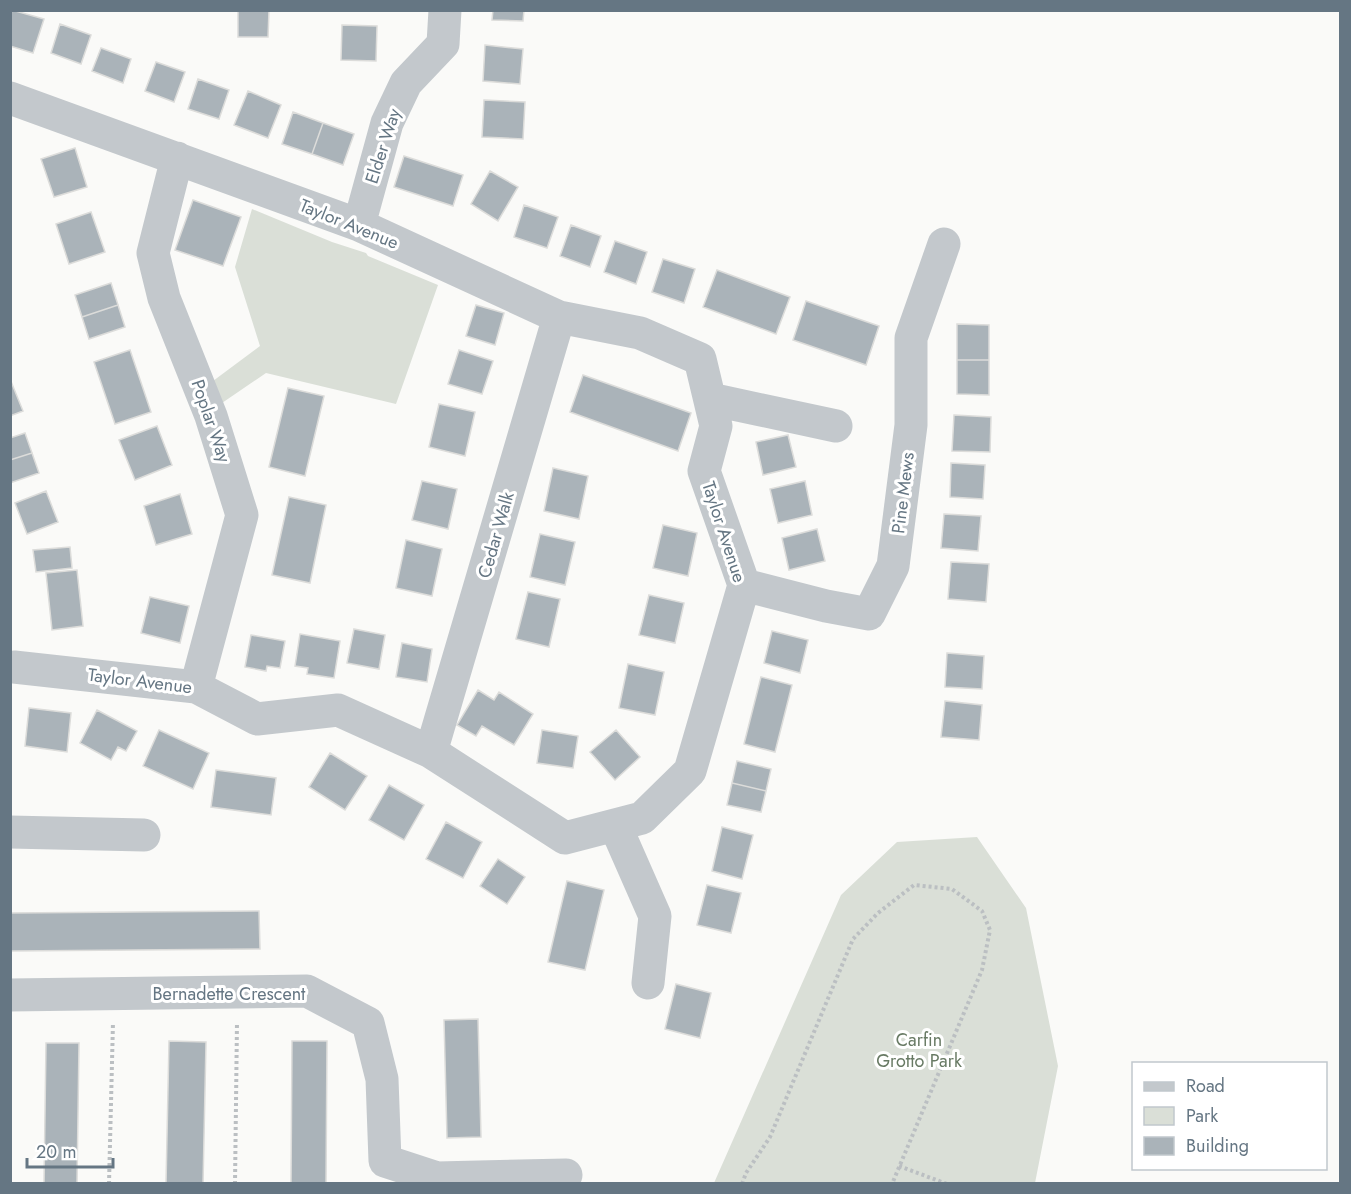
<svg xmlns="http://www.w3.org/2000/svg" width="1351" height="1194" font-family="Jost,sans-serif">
<rect width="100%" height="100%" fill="#fafaf8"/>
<path fill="#dadfd7" d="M252,209L332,242L366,253L368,256L438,285L396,404L266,373L222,403L213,381L260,346L235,267Z
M977,837L1026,908L1058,1066L1035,1183H714L841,895L897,842Z"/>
<path fill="#aab3b9" stroke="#dcdcda" stroke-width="1.5" d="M12,10L44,19L33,53L10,46V17Z
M238,10H269L268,37H238Z
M493,10H524L523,21L492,20Z
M60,24L91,35L81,64L51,53Z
M342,25L377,26L376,61L341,60Z
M485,45L523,49L520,84L483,81Z
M101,48L131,59L123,83L92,71Z
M156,62L185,72L174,102L145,91Z
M198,79L229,90L219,119L188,109Z
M248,91L281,105L268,138L234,125Z
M484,100L525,102L523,139L482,137Z
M293,112L323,123L312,154L282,144Z
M323,123L354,134L343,165L312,154Z
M75,148L87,187L54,197L41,159Z
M404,156L463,175L453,206L394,187Z
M490,171L518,187L498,221L471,204Z
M193,200L241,217L223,266L175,250Z
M524,205L558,217L547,248L514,237Z
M91,212L105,252L69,264L56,224Z
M571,225L601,236L590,267L560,256Z
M615,241L647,252L636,284L604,272Z
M663,259L695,269L684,303L652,292Z
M717,270L790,297L776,334L703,307Z
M111,283L118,305L82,317L75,295Z
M806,301L879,326L866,365L793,340Z
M118,305L125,327L89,339L82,317Z
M476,305L504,313L495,345L466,336Z
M957,324L989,325V360H957Z
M130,350L151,412L115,424L94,362Z
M459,350L493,361L482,394L448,384Z
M957,360H989V395L957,394Z
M583,375L691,413L678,451L570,412Z
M10,379L23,411L10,416Z
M288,388L324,396L305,476L269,467Z
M439,404L475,412L465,456L429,447Z
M954,415L991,417L990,452L952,451Z
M157,426L172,465L135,480L119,440Z
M25,433L32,453L10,460V438Z
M788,435L796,467L763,475L756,442Z
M32,453L39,473L10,483V460Z
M951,463L985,465L983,499L950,497Z
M553,468L588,476L579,519L544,511Z
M422,481L457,489L448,529L412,520Z
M805,481L812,515L778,523L770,489Z
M46,491L58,522L27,534L15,503Z
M180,494L192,534L156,545L144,506Z
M289,497L326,505L310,583L272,575Z
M944,514L981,516L978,551L941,548Z
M663,525L697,533L688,576L653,568Z
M817,529L825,561L789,570L782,538Z
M540,534L575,542L565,585L530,577Z
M406,540L442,549L432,596L396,588Z
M70,547L72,568L36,572L33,550Z
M951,562L989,564L986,602L948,599Z
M77,570L83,626L52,630L46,573Z
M528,592L560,599L549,647L516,639Z
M649,595L684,603L675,643L639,635Z
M150,597L189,606L180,643L141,633Z
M354,629L385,635L379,669L347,663Z
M772,631L808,640L800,673L764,663Z
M300,634L340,641L334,678L307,674L308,668L295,666Z
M251,635L285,641L280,668L267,666L266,671L245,667Z
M402,643L432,649L427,682L396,677Z
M947,653L984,656L982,689L945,687Z
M628,664L664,672L655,715L619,708Z
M761,677L792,685L775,752L744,744Z
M478,690L494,700L499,692L533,714L514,745L482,726L476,736L457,725Z
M945,701L982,705L979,740L941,737Z
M29,708L71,713L67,752L25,746Z
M97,710L137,731L126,751L118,747L111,760L80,743Z
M159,730L209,753L193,789L143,766Z
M542,730L578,736L573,768L537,763Z
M616,730L640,757L615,780L590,752Z
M330,753L367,776L345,810L309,787Z
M737,761L771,769L766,791L732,783Z
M216,770L276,778L271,815L211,807Z
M732,783L766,791L761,812L727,805Z
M389,785L424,805L404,840L369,820Z
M446,822L482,842L463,878L426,859Z
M722,827L753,835L742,879L712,871Z
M498,859L525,877L507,904L480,886Z
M567,881L604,890L585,970L548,962Z
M707,885L741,893L731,933L697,925Z
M259,911L260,949L10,951V913Z
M676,984L711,993L700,1038L665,1029Z
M478,1019L481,1137L447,1138L444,1020Z
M169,1041L206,1042L203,1184H166Z
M292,1041H327L326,1184H291Z
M46,1043H79L77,1184H44Z"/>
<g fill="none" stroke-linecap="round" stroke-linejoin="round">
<path stroke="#bbbfc2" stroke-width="4" stroke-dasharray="3 3" stroke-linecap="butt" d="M899,1166L947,1184
M109,1184L113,1022
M235,1184L237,1022
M742,1184L746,1173L770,1137L853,939L878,913L914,885L952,889L982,911L990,930L982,970L892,1184"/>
<path stroke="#c3c8cc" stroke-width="33" d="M10,98L359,225L559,317L640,333L700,359L716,426L704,471L744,585L690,771L642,818L565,838L431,752L338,710L257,719L196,687L14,667
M177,158L153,253L164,298L211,416L242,515L196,687
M359,225L387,123L406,83L443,44L445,10
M710,399L836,426
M744,585L826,606L869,614L893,566L911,425V338L944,244
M431,752L559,317
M615,825L655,916L648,983
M10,832L144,835
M10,995L307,991L368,1023L382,1079L385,1161L437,1178L566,1175"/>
</g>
<g text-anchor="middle" stroke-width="6" stroke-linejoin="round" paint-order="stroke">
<g font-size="18" fill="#657683" stroke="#fff">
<text transform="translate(383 146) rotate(-72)" y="6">Elder Way</text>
<text transform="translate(349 224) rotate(22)" y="6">Taylor Avenue</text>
<text transform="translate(211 421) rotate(71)" y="6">Poplar Way</text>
<text transform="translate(903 493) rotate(-83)" y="6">Pine Mews</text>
<text transform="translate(724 532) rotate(72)" y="6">Taylor Avenue</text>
<text transform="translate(496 535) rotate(-74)" y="6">Cedar Walk</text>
<text transform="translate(140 681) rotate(7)" y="6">Taylor Avenue</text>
<text x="229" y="1000">Bernadette Crescent</text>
</g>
<g font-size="18" fill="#687a64" stroke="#fff">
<text x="919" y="1046">Carfin<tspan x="919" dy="21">Grotto Park</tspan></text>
</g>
</g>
<rect width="1351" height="1194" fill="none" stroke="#657683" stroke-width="24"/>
<rect x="1132" y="1062" width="195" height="108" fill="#ffffff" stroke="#c1c8cd" stroke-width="1.5"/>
<rect x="1144" y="1082" width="30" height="9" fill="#c3c8cc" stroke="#c1c8cd" stroke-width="1.5"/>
<text x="1186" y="1092" font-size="18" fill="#657683">Road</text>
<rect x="1144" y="1107" width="30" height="18" fill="#dadfd7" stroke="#c1c8cd" stroke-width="1.5"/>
<text x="1186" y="1122" font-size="18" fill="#657683">Park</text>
<rect x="1144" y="1137" width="30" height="18" fill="#aab3b9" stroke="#c1c8cd" stroke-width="1.5"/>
<text x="1186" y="1152" font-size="18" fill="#657683">Building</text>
<path d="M27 1158v9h86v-9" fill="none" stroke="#657683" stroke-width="3"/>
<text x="36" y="1158" font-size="18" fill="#657683" stroke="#ffffff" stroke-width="4.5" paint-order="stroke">20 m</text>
</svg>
